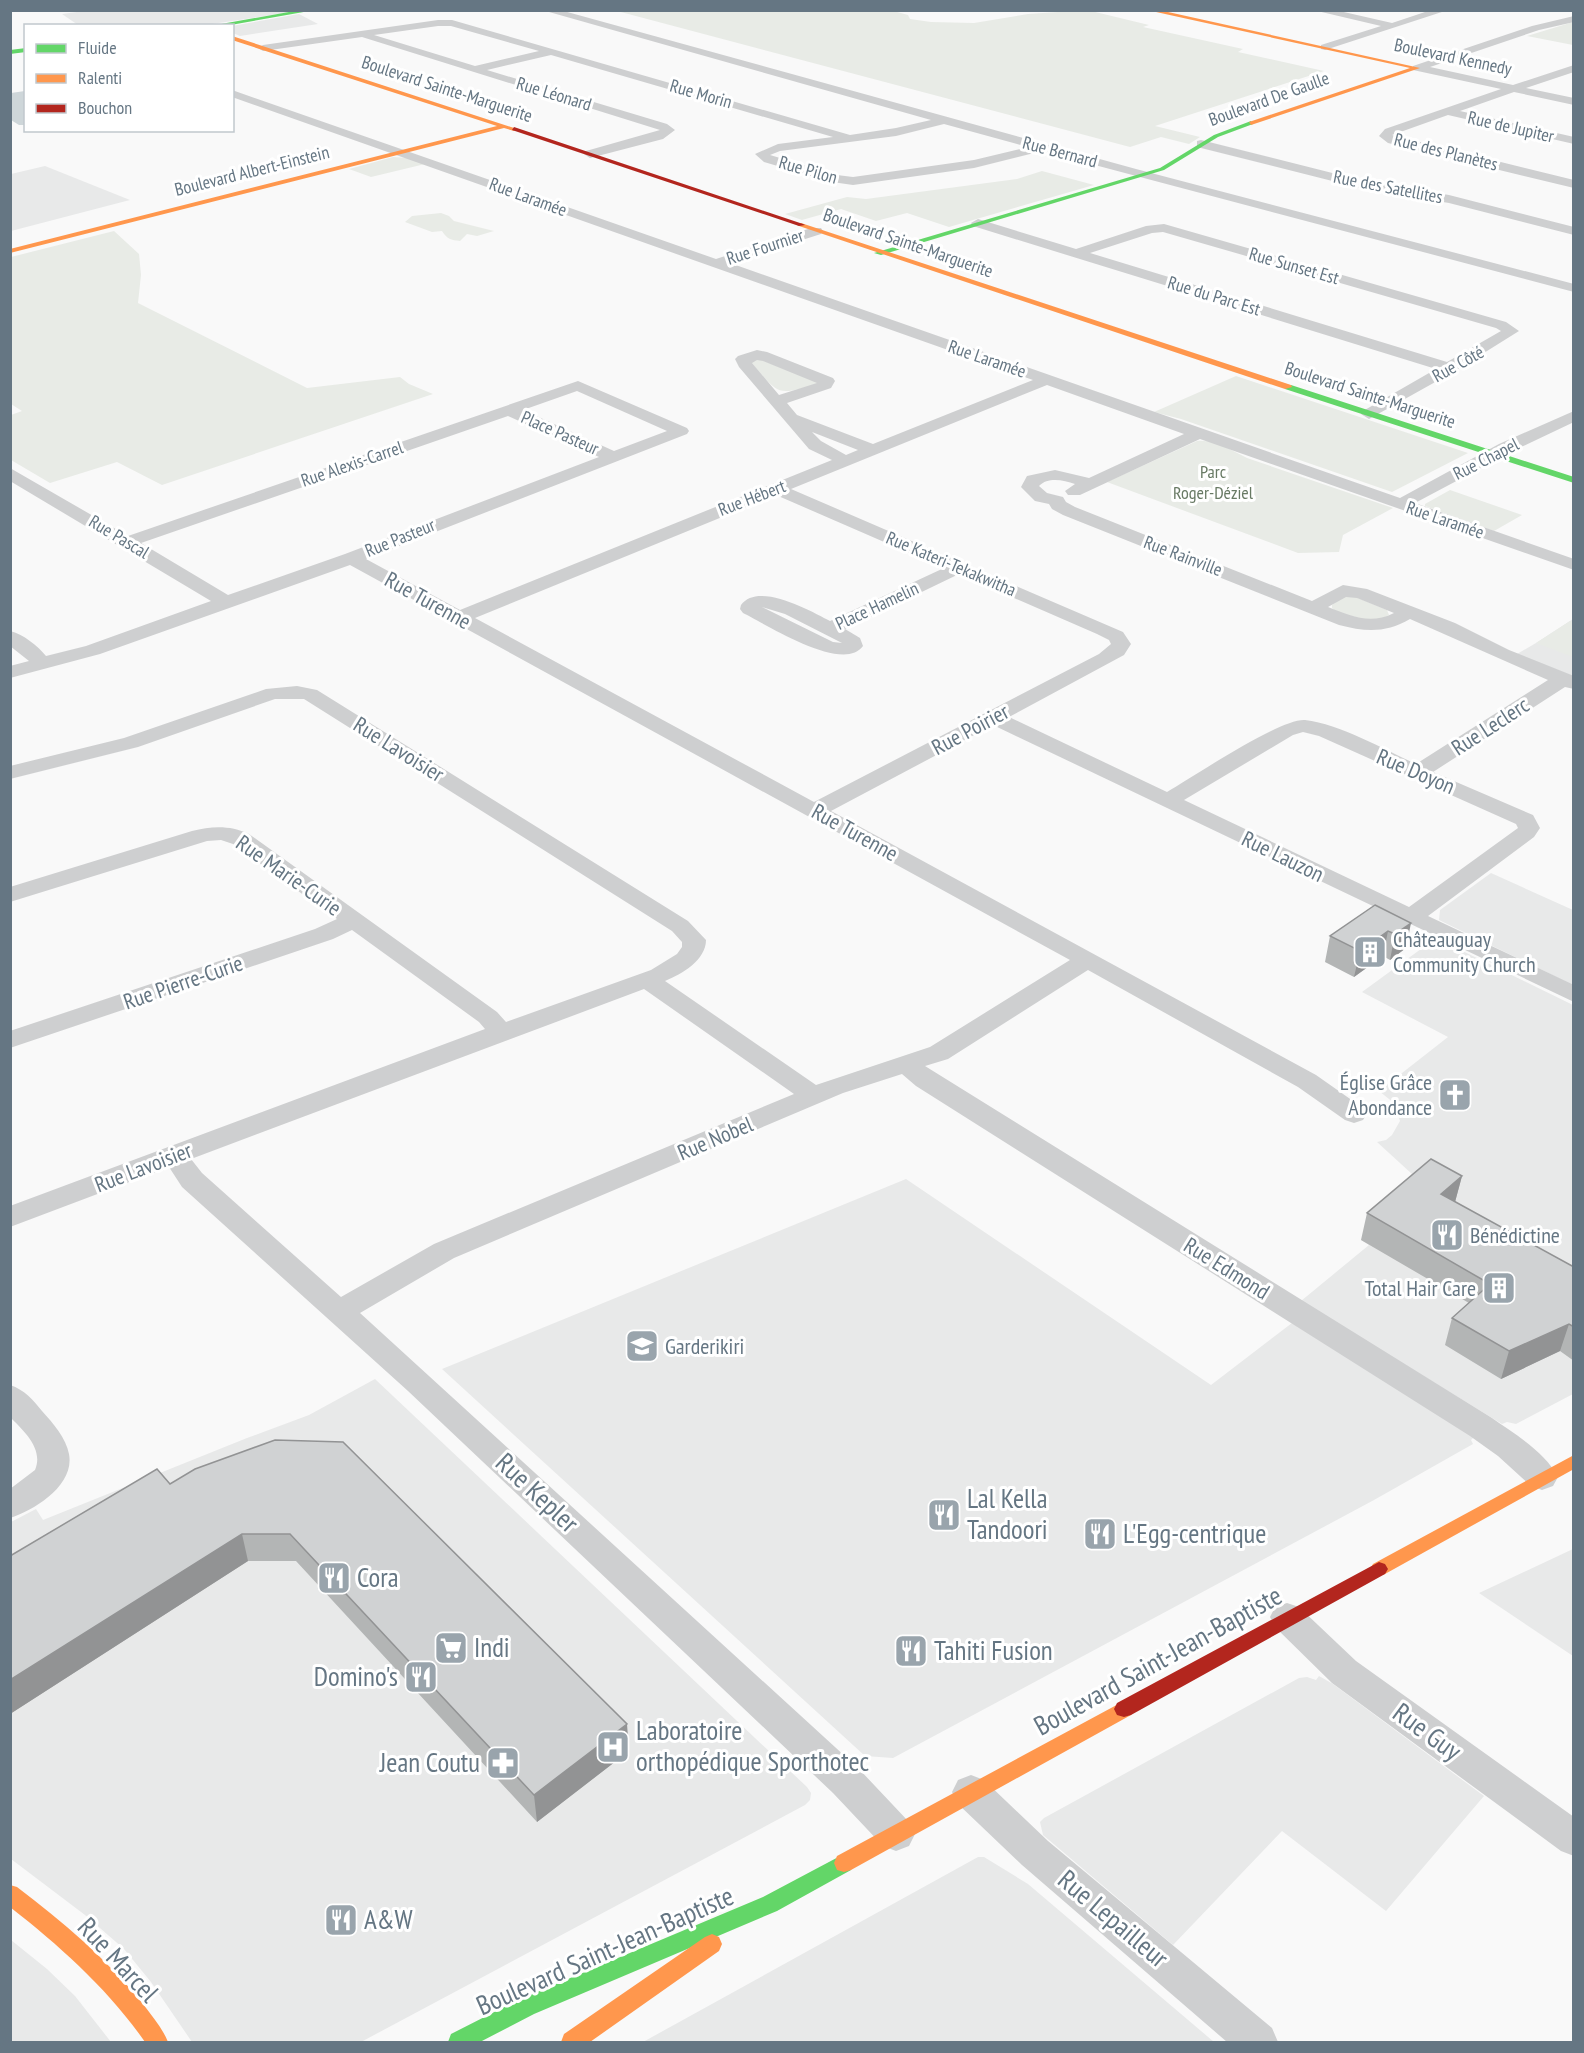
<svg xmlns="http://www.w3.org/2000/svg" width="1584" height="2053" font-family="'PT Sans Narrow',sans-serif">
<rect width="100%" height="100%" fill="#f9f9f9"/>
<path fill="#e8e9e9" d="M91,10L299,11L198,26L78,25L62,14Z
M299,14L318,24L240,36L233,33L232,26Z
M45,166L130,200L11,231V174Z
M1573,619V676L1517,654L1536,643Z
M1491,873L1573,910V985L1439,920L1440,910Z
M1436,938L1573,1005V1394L1516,1424L1507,1422L1502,1424L1301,1301L1369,1245L1361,1240L1424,1185L1377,1142L1386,1140L1392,1135L1400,1121L1394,1103L1379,1091L1448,1037L1362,992Z
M906,1179L1211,1385L1292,1323L1474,1437L1471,1440L1473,1444L1374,1500L893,1758L865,1756L442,1369Z
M375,1379L807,1787L811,1793L810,1800L805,1805L361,2042H192L151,1982L124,1949L85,1915L11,1859V1522L36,1509L43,1520L247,1438L309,1415Z
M1573,1549V1656L1479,1593Z
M1319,1676L1333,1684L1484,1796L1386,1911L1282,1831L1173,1945L1043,1835L1040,1822L1044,1818L1299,1678L1307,1677L1316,1680Z
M978,1857H984L1028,1884L1214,2042H643Z
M11,1940L47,1969L75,1996L111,2042H11Z"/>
<path fill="#e8ebe6" d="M890,10L908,15L910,19L931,22L974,23L1028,14L1087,10L1149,25L1143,27L1243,49L1238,52L1324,71L1155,126L1200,137L1189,144L1161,137L1130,147L617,11Z
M1573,22V45L1527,36Z
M393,157L408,158L425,164L371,177L349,169Z
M1042,171L1094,185L949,227L907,213L876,221L841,209L802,220L785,214L847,197L866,199L1017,179Z
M441,213L449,216L454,221L494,231L477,236L467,234L460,241C451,240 447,239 442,231L432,232L405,222L412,216Z
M114,231L139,254L141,275L138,303L307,388L400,377L409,384L433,394L162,485L117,462L50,483L11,460V415L22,411L11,404V257Z
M759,359L820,383C776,396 780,396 751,362Z
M1236,376L1468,453L1392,492L1181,419L1154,412Z
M1197,441C1215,439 1232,451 1247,458L1393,508L1343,535L1339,552L1298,553L1107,482Z
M1450,490L1522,515L1494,531L1425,506V504Z
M1353,596L1387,610L1389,615L1375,622L1336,612L1332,608V605L1343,597Z
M1570,621L1573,622V657L1536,643Z"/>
<path fill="#ced6d9" d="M25,91V125H19L11,120V93Z"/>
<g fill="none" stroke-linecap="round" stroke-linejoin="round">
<path fill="#cecfd0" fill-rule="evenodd" d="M542,10H560L1136,169L1574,284V292L1042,151L974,168L853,185L832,182L764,162L755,154L778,144L833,137L551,55L487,70L667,124L675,130L663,139L590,158L584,154L586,151L660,130L362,37L263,51L258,48L263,45L438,20H452L850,135L896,128L931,120ZM438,26H451L539,51L475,66L374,35ZM944,124L1028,147L974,160L853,177L837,175L770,155L780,151L896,136Z
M1313,10H1335L1392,23L1431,10H1448L1325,50L1321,49V45L1381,26Z
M1574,16V22L1539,30L1430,67L1513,85L1574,65V72L1526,88L1574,98V105L1514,92L1460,111L1574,137V144L1448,115L1392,135L1574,180V188L1388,143L1379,136L1385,129L1501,89L1413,70V66L1532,26Z
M232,90L716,259L811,228H821L823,231L821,234L730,263L1400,498L1499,444L1574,411V422L1511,452L1415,503L1574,559V570L1200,439L1080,495H1068L1065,491L1075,484C1063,480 1048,477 1039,486L1047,493L1063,497L1066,502L1075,507L1312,601L1343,585L1367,589L1455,623L1509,650L1574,676V689L1565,687L1433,772L1533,815L1540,828L1534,837L1428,916L1574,985V1002L993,725L831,811L1316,1075L1363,1108L1367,1114L1363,1120L1354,1123L1345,1120L1298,1087L1088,970L948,1059L925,1066L1492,1418C1515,1434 1545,1452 1558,1477L1553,1486L1542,1490L1531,1486L1498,1456L1470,1436L916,1086L902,1074L843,1093L454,1258L360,1313L859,1769L909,1822L915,1834L909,1846L896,1851L883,1846L833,1793L408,1391L182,1187L169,1167L10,1227V1206L485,1029L479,1022L352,930L333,939L10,1048V1031L315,929L337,919L233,844L221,840L207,841L10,902V887L192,831C212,826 230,825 249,834L497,1012L506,1022L651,970L677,954L682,947V942L672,931L304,699H275L138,747L10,779V766L124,738L266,689L297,686L317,690L688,921L706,940C706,960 682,974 665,981L816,1085L930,1047L1070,960L350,565L100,654L10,678V666L29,661L10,646V631C23,634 38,646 46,656L86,646L211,601L10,481V468L128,536L578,381L687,428L689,431L687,434L366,559L460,610L832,460L809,449L739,367L735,359L738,356L757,350L767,352L833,378L835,381L831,388L787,403L797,415L873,444L1033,380L232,97ZM757,360L763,361L817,383L779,395L752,363ZM1047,385L1184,434L1089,478L1055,470L1027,476L1021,487L1035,501L1049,504L1052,509L1063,515L1339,625C1366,632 1386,633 1410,619L1548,680L1416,764C1383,749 1340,724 1305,720C1280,718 1193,777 1167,792L1009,717L1124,655L1131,644L1123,632L791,489ZM577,391L667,431L614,451L523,410ZM508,416L599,457L345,554L228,595L141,543ZM812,432L858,450L846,455L821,441ZM776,495L944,568L830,621C811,611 758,581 741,605L740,609L743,613C766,624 843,674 863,646L860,638L845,629L959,574L1097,634L1109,640L1111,644L1099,654L814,802L475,618ZM1346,597L1357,598L1394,613C1370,625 1351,616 1328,607ZM762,607L785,614L842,643L833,642ZM1303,732L1319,736L1516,824L1518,828L1409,907L1184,800L1293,735ZM644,989L794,1094L434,1244L341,1297L202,1173L191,1159Z
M1201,140L1364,181L1449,195L1574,227V235L1449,203L1364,189L1197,147V141Z
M978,219L1076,249L1146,226L1164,224L1506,322L1519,331L1455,371L1369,419L1361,414L1363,411L1436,369L973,226L971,223ZM1163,232L1496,328L1501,331L1447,362L1090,253L1152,233Z
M10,1385C25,1390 33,1400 42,1411C53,1423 66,1438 69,1454C75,1485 35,1510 10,1518V1489L35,1470C44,1449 24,1431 10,1417Z
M1287,1603L1299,1607L1356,1661L1574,1817V1856L1561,1851L1332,1683L1275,1627L1270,1617L1275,1607Z
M971,1775L984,1780L1048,1841L1272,2028L1278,2042H1227L1022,1865L958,1804L952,1792L958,1780Z"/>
<path fill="#63d668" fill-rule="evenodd" d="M300,10H315L225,26H210Z
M26,48V52L10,54V50Z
M1251,121L1253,124L1218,137L1164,170L881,255L874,253L1160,168L1214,135Z
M1285,385H1291L1574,477V483L1285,389Z
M844,1854L851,1856L854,1863L851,1870L777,1911L534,2014L480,2042H448L451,2034L518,2000L763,1897Z"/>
<path fill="#ff974d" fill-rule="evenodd" d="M1147,10H1159L1420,68L1251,125L1249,122L1410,68Z
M232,36L517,129L514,131L504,128L10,253V249L497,126L232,40Z
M801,223L1291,385L1292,387L1285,389L799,226L797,225Z
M1574,1455V1469L1385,1574L1379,1576L1373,1574L1370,1569L1373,1564Z
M1124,1701L1131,1703L1134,1709L1131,1715L851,1870L844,1872L837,1870L834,1863L837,1856Z
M10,1885L17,1887C63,1922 107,1959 143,2004C152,2016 163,2029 168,2042H145C108,1989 61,1947 10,1907Z
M712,1934L719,1937L722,1944L719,1951L590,2042H561L564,2034L705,1937Z"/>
<path fill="#b3261e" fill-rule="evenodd" d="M514,127L803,224L805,225L799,226L512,130Z
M1379,1562L1385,1564L1388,1569L1385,1574L1131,1715L1124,1717L1117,1715L1114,1709L1117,1703Z"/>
</g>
<path fill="#b3b5b5" d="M1375,905L1406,948L1390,960L1383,956L1354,977L1325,962L1330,936Z
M1462,1176L1455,1202L1574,1267V1361L1560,1351L1501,1379L1445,1345L1452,1318L1469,1303L1361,1240L1367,1213Z
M275,1440L629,1751L537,1822L296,1561H248L10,1714V1556L170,1484Z"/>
<path fill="#929394" d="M1411,923L1406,948L1390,960L1395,934Z
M1388,931L1383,956L1354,977L1360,951Z
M1462,1176L1455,1202L1441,1194Z
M1569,1324L1560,1351L1501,1379L1509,1351Z
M242,1534L248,1561L10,1714V1680Z
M627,1724L629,1751L537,1822L534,1795Z"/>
<path fill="#d0d2d3" stroke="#929394" stroke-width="1.5" d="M1375,905L1411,923L1395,934L1388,931L1360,951L1330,936Z
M1431,1159L1462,1176L1441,1194L1574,1267V1327L1569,1324L1509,1351L1452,1318L1490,1284L1367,1213Z
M275,1440L343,1442L627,1724L534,1795L290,1534H242L10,1680V1556L157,1469L170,1484L195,1469Z"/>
<defs>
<g id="building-square" transform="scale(1.725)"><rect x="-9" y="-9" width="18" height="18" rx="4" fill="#99a4ac" stroke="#fff"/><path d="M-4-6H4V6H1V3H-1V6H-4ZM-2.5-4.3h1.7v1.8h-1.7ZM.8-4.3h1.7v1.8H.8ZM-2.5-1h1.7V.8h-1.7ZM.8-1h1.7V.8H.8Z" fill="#fff"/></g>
<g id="church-square" transform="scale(1.725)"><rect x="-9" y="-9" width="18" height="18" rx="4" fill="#99a4ac" stroke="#fff"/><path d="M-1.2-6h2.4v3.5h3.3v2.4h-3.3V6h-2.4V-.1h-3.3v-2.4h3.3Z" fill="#fff"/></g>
<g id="restaurant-square" transform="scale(1.725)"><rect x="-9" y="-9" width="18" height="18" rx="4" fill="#99a4ac" stroke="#fff"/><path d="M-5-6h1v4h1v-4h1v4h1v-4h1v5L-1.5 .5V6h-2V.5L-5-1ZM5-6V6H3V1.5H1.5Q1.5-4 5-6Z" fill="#fff"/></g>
<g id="school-square" transform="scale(1.725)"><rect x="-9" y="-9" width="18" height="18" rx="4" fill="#99a4ac" stroke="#fff"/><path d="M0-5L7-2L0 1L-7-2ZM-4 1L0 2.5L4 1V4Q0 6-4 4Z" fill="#fff"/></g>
<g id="supermarket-square" transform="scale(1.725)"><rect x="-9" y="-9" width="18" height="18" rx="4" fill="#99a4ac" stroke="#fff"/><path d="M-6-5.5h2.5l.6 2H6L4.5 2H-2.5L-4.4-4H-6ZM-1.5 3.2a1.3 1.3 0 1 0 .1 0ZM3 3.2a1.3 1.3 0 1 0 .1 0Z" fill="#fff"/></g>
<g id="hospital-square" transform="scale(1.725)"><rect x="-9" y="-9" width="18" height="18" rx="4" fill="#99a4ac" stroke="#fff"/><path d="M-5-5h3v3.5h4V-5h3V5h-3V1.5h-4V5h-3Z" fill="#fff"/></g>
<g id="pharmacy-square" transform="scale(1.725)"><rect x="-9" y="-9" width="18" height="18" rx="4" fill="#99a4ac" stroke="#fff"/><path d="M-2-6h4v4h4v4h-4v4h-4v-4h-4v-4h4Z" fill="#fff"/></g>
</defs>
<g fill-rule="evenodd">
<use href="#building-square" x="1370" y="952"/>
<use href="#church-square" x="1455" y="1095"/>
<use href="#restaurant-square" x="1447" y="1235"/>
<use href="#building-square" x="1499" y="1288"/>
<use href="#school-square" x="642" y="1346"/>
<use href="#restaurant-square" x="944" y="1515"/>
<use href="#restaurant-square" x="1100" y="1534"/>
<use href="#restaurant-square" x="334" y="1578"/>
<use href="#supermarket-square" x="451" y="1648"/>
<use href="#restaurant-square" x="911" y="1651"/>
<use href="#restaurant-square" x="421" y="1677"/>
<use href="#hospital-square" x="613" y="1747"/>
<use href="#pharmacy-square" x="503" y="1763"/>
<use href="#restaurant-square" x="341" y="1920"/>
</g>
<g text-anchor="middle" stroke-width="6" stroke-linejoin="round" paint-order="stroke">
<g font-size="18" fill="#657683" stroke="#fff">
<text transform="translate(1453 57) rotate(12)" y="6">Boulevard Kennedy</text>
<text transform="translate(447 89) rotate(18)" y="6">Boulevard Sainte-Marguerite</text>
<text transform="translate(554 94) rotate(17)" y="6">Rue Léonard</text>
<text transform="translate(701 94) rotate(16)" y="6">Rue Morin</text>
<text transform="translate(1269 99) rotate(-20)" y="6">Boulevard De Gaulle</text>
<text transform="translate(1511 127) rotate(13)" y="6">Rue de Jupiter</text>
<text transform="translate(1060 152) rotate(15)" y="6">Rue Bernard</text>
<text transform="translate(1446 152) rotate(14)" y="6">Rue des Planètes</text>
<text transform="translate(808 170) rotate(16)" y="6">Rue Pilon</text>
<text transform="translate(252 171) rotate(-14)" y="6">Boulevard Albert-Einstein</text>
<text transform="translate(1388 187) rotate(11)" y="6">Rue des Satellites</text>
<text transform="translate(528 197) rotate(20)" y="6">Rue Laramée</text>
<text transform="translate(908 243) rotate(19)" y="6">Boulevard Sainte-Marguerite</text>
<text transform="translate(765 247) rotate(-18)" y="6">Rue Fournier</text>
<text transform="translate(1294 266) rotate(16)" y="6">Rue Sunset Est</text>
<text transform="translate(1214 296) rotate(17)" y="6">Rue du Parc Est</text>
<text transform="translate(987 359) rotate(19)" y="6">Rue Laramée</text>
<text transform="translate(1458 364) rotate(-29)" y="6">Rue Côté</text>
<text transform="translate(1370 395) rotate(18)" y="6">Boulevard Sainte-Marguerite</text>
<text transform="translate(560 433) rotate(24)" y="6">Place Pasteur</text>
<text transform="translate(1486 459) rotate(-27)" y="6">Rue Chapel</text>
<text transform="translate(352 464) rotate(-19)" y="6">Rue Alexis-Carrel</text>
<text transform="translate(752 498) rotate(-21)" y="6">Rue Hébert</text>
<text transform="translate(1445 520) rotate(19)" y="6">Rue Laramée</text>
<text transform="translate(119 537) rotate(31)" y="6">Rue Pascal</text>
<text transform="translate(400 538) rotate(-22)" y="6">Rue Pasteur</text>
<text transform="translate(1183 556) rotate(21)" y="6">Rue Rainville</text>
<text transform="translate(951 564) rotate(23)" y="6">Rue Kateri-Tekakwitha</text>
<text transform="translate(877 606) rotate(-25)" y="6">Place Hamelin</text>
</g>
<g font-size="18" fill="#687a64" stroke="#fff">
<text x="1213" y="478">Parc<tspan x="1213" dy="21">Roger-Déziel</tspan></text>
</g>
<g font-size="22" fill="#657683" stroke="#fff">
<text transform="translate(428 600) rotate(29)" y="8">Rue Turenne</text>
<text transform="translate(1490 726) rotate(-33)" y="8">Rue Leclerc</text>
<text transform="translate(970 729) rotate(-28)" y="8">Rue Poirier</text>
<text transform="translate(399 749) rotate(32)" y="8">Rue Lavoisier</text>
<text transform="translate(1416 771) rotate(23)" y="8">Rue Doyon</text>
<text transform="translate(855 832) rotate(29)" y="8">Rue Turenne</text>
<text transform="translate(1283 856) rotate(26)" y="8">Rue Lauzon</text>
<text transform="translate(289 875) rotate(35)" y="8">Rue Marie-Curie</text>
<text transform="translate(183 982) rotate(-19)" y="8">Rue Pierre-Curie</text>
<text transform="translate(715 1138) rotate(-23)" y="8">Rue Nobel</text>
<text transform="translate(143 1167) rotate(-21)" y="8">Rue Lavoisier</text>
<text transform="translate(1227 1268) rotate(32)" y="8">Rue Edmond</text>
</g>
<g font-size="22" fill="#657683" stroke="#fff" text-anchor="start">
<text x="1393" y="947">Châteauguay<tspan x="1393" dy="25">Community Church</tspan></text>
<text x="1432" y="1090" text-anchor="end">Église Grâce<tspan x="1432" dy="25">Abondance</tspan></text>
<text x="1470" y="1243">Bénédictine</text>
<text x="1476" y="1296" text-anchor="end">Total Hair Care</text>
<text x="665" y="1354">Garderikiri</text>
</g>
<g font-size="27" fill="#657683" stroke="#fff">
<text transform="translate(537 1493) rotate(43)" y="9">Rue Kepler</text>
<text transform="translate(1158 1661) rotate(-29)" y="9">Boulevard Saint-Jean-Baptiste</text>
<text transform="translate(1427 1732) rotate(36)" y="9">Rue Guy</text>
<text transform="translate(1113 1919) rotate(40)" y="9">Rue Lepailleur</text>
<text transform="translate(605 1951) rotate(-24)" y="9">Boulevard Saint-Jean-Baptiste</text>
<text transform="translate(118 1960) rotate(47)" y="9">Rue Marcel</text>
</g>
<g font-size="27" fill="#657683" stroke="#fff" text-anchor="start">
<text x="967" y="1508">Lal Kella<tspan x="967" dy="31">Tandoori</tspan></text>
<text x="1123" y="1543">L'Egg-centrique</text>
<text x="357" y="1587">Cora</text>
<text x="474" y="1657">Indi</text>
<text x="934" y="1660">Tahiti Fusion</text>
<text x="398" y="1686" text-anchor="end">Domino's</text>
<text x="636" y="1740">Laboratoire<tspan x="636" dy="31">orthopédique Sporthotec</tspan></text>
<text x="480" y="1772" text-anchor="end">Jean Coutu</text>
<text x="364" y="1929">A&amp;W</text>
</g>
</g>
<rect width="1584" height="2053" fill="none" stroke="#657683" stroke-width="24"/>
<rect x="24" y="24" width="210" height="108" fill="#ffffff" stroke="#c1c8cd" stroke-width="1.5"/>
<rect x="36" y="44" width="30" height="9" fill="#63d668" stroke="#c1c8cd" stroke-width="1.5"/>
<text x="78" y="54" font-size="18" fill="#657683">Fluide</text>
<rect x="36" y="74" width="30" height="9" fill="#ff974d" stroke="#c1c8cd" stroke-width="1.5"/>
<text x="78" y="84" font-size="18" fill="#657683">Ralenti</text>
<rect x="36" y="104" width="30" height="9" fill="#b3261e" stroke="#c1c8cd" stroke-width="1.5"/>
<text x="78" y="114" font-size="18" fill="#657683">Bouchon</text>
</svg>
